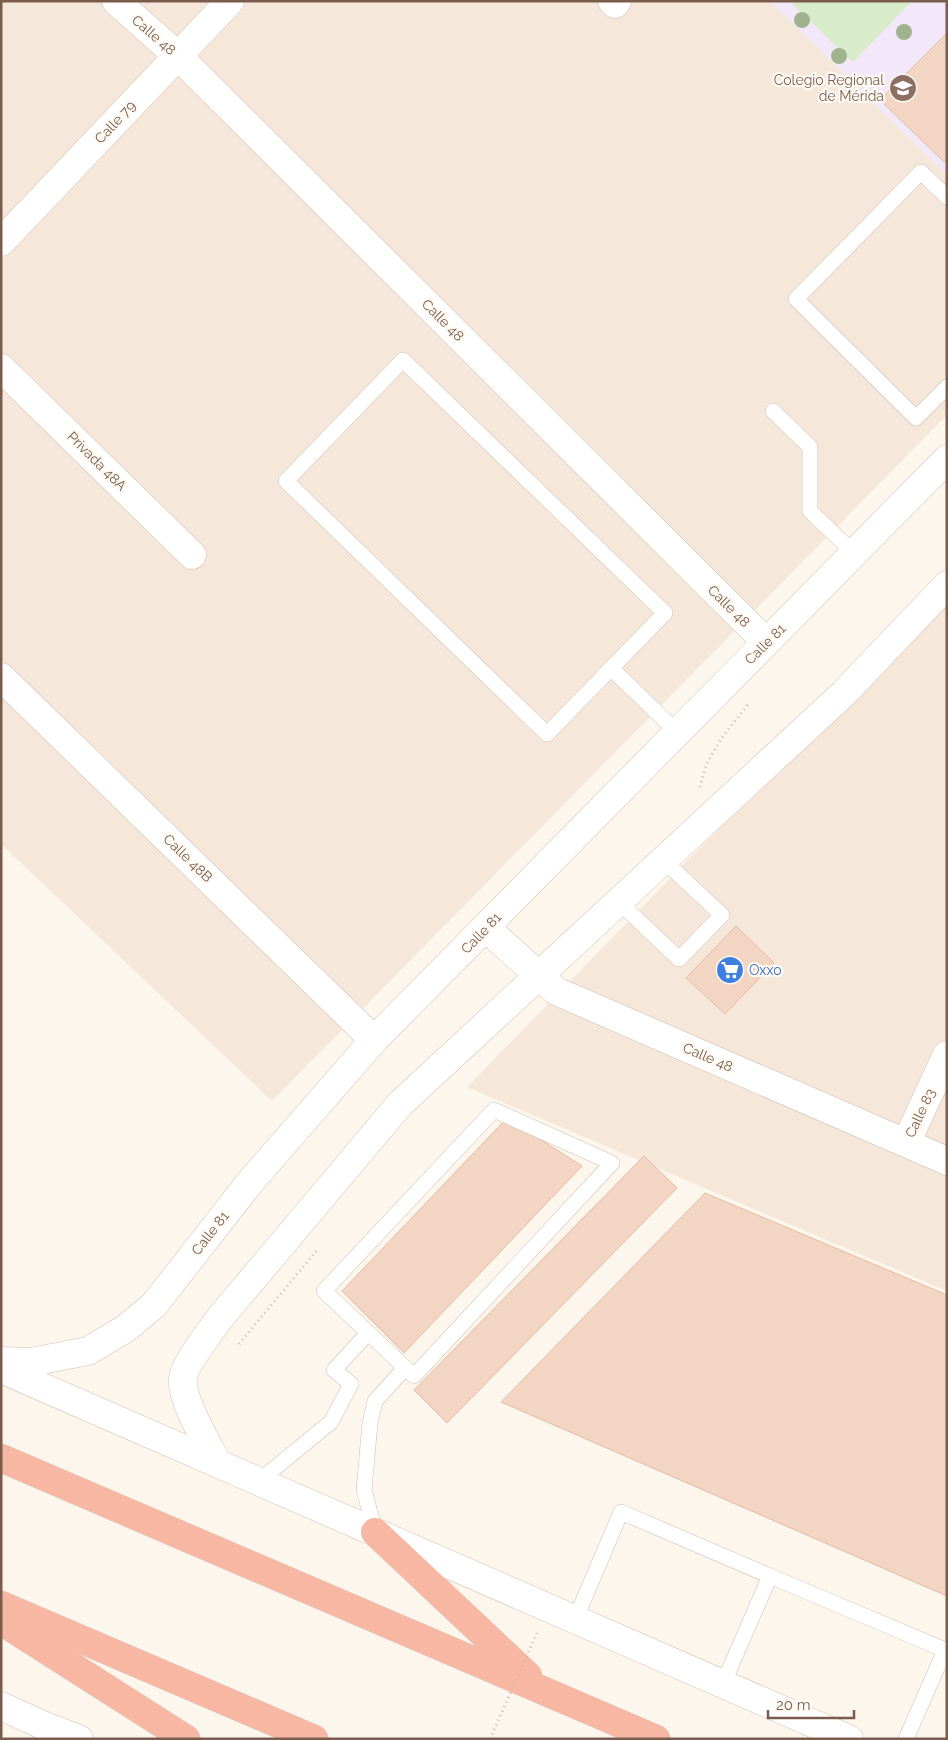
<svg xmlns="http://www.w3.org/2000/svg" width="948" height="1740" font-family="Raleway,sans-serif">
<rect width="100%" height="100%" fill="#fdf6ec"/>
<path fill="#f5e8da" d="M1,1H947V415L272,1101L1,844Z
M947,594V1291L467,1087Z"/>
<path fill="#f3e8fa" d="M947,1V175L771,2V1Z"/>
<path fill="#d8ecc9" d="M793,1H912L853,62L791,3Z"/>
<path fill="#f3d5c3" stroke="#e6bba3" d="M947,33V160L944,162L880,100Z
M736,926L774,963L725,1014L686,978Z
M507,1118L582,1166L404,1353L342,1291Z
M644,1156L677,1188L447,1423L414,1390Z
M705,1193L947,1295V1596L501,1402Z"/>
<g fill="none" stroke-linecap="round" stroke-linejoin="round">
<g stroke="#d1beb0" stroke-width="16">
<path id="lane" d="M947,197L921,172L796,299L916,418L947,387
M403,360L665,613L547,734L286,481Z
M773,411L810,447V511L854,553
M611,668L677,732
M619,902L679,959L722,915L664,861
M494,1110L612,1163L414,1376L324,1291Z
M259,1481L331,1422L351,1384L334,1370L368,1333
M375,1532L364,1490L370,1423L375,1401L405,1368
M770,1576L945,1650L906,1739
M575,1620L621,1512L770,1576L723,1684"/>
</g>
<g stroke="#d1beb0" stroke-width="29">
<path id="street" d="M116,1L178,56L766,642
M612,1L615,4L617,1
M1,368L192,555
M1,677L374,1040
M486,928L556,991L947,1161
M906,1143L947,1055"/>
</g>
<g stroke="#d6c0b0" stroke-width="29">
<path id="secondary" d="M1,242L230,1
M1,1361L31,1362L88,1351L125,1329L154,1305L251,1181L374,1040L947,459
M1,1369L849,1739
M217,1463C208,1444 180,1399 183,1378C184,1365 211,1331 219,1319L400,1104L843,694L947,585
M1,1706L45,1726L79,1739"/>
</g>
<g stroke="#dad1cd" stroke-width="29">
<path id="highway" d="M1,1458L656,1739
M375,1532L528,1676
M1,1605L314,1739
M1,1621L186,1739"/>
</g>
<path stroke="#d9b8a5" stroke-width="3" stroke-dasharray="1 4" stroke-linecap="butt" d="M700,787L706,765L721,739L749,703
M239,1344L318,1249"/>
<use href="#lane" stroke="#fff" stroke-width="15"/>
<use href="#street" stroke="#fff" stroke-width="28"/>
<use href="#secondary" stroke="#fff" stroke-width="28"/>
<use href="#highway" stroke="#f7b7a3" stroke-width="28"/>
<path stroke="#d9b8a5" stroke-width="3" stroke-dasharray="1 4" stroke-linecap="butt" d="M490,1739L537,1633"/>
</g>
<g fill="#a0b28e">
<circle cx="802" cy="20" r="8"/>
<circle cx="904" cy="32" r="8"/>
<circle cx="839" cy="56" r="8"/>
</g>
<defs>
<g id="school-disc" transform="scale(1.4375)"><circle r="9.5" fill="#8d6e63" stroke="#fffaf3"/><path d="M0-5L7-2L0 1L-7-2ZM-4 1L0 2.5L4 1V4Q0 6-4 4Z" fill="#fff"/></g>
<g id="supermarket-disc" transform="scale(1.4375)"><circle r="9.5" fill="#3f7fe0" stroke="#fffaf3"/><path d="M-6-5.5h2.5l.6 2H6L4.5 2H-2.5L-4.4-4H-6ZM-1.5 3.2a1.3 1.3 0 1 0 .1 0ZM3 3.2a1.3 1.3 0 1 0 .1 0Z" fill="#fff"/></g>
</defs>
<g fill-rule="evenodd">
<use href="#school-disc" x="903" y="88"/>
<use href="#supermarket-disc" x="730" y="970"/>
</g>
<g text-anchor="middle" stroke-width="4.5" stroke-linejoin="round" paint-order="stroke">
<g font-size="14" fill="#7a5c4d" stroke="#fffaf3">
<text transform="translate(154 35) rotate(41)" y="5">Calle 48</text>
<text transform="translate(115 122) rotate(-47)" y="5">Calle 79</text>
<text transform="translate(443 320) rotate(45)" y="5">Calle 48</text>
<text transform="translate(97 461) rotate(45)" y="5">Privada 48A</text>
<text transform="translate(729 606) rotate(45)" y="5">Calle 48</text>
<text transform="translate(765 644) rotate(-45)" y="5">Calle 81</text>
<text transform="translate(188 858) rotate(44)" y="5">Calle 48B</text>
<text transform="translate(481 933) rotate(-46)" y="5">Calle 81</text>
<text transform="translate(708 1057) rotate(23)" y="5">Calle 48</text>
<text transform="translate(920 1113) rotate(-65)" y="5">Calle 83</text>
<text transform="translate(210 1233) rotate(-52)" y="5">Calle 81</text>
</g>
<g font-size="14" fill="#785e54" stroke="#fffaf3" text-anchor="end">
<text x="884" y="85">Colegio Regional<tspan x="884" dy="16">de Mérida</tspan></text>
</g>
<g font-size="14" fill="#366cbe" stroke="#fffaf3" text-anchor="start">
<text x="749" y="975">Oxxo</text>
</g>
</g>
<rect width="948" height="1740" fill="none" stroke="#7a5c4d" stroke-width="5"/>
<path d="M768 1710v8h86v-8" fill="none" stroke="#7a5c4d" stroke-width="2.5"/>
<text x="776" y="1710" font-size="15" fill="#7a5c4d" stroke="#fffaf3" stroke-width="4" paint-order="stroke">20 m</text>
</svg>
